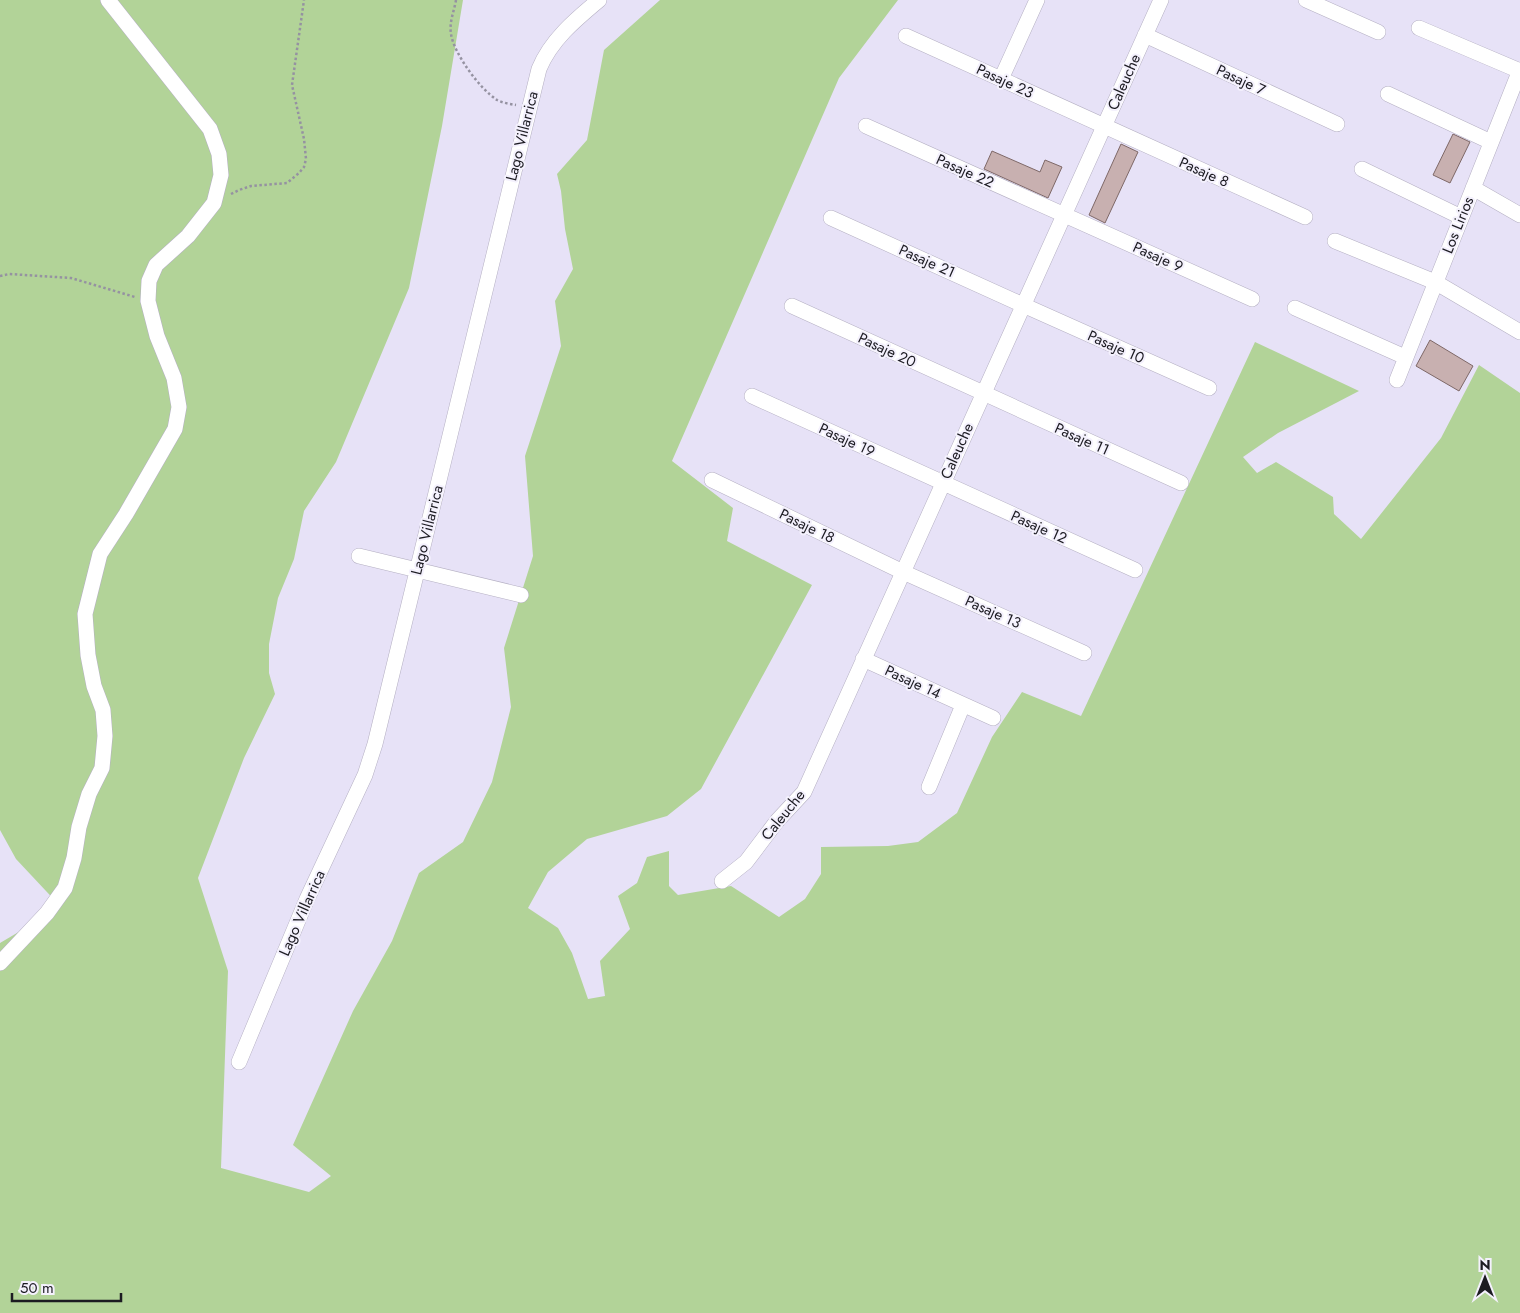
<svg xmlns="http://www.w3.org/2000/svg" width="1520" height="1313" font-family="Jost,sans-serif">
<rect width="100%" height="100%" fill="#e7e2f7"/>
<path fill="#b2d398" d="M0,0H463L442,126L409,288L336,462L304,511L294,559L278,598L269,644V673L275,694L244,758L198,878L228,971L221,1168L309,1192L331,1176L293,1145L353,1011L392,941L419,873L463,842L492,782L511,707L504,648L533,556L525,456L561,346L555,301L573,269L565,229L561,191L557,174L587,140L604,50L660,0H898L839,78L672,461L733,508L727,541L812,585L701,789L667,816L587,839L548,872L528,908L558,928L572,953L588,999L605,996L600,961L630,929L618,896L637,883L647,857L669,851V886L678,895L731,886L779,917L805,899L821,874V847L888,846L918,842L957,813L992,737L1022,692L1081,716L1255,342L1359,391L1278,433L1243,457L1257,473L1276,462L1333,497L1334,514L1361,539L1441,438L1479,365L1520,393V1313H0V943L61,907L16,859L0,830Z"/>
<path fill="#c8b0b0" stroke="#7e6867" d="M1453,134L1470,142L1450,183L1433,175Z
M1121,144L1138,152L1105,223L1089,215Z
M992,151L1040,172L1045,160L1062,167L1048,198L984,169Z
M1430,340L1473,366L1459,391L1416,366Z"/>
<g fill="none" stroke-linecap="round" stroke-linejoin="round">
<g stroke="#b5b0c3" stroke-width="16">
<path id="street" d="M1306,0L1378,32
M1419,28L1520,71
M1145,35L1337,124
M906,36L1305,217
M1001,79L1037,0
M1388,94L1491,142
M866,126L1252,299
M1362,169L1461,217
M1473,188L1520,215
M831,218L1023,305L1209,388
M1335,241L1435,282L1520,332
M792,306L1181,483
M1295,308L1405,357
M1397,380L1520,70
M752,396L1135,570
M712,480L903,572L1084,653
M359,556L521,595
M863,659L993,718
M929,787L963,705
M722,881L746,862L777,821L804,792L1161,0
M0,963L47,913L65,888L74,858L79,827L89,794L102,768L105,736L103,710L94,686L88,655L85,614L100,554L126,514L175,429L179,407L174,378L157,336L148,301L149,281L156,265L188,236L214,203L221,175L219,154L210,129L108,0
M239,1062L307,899L365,775L375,744L539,69C551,40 575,20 599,0"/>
</g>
<path stroke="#9592a1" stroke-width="2.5" stroke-dasharray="2.5 2.5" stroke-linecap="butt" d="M456,0C454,12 449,22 451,34C454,54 480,89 497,100C503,103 510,104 516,105
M231,194L239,190L251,186L287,183L299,173L304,167L306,159L304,139L292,85L304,0
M0,276L9,274L71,278L135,297"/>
<use href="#street" stroke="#fff" stroke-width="15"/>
</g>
<g text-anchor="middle" stroke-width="4" stroke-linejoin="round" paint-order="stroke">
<g font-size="15" fill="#1c1b22" stroke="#f4f1fd">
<text transform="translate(1241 80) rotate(25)" y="5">Pasaje 7</text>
<text transform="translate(1005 81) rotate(25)" y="5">Pasaje 23</text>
<text transform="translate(1124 82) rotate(-66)" y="5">Caleuche</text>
<text transform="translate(522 136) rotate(-76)" y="5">Lago Villarrica</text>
<text transform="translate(965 171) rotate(24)" y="5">Pasaje 22</text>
<text transform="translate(1204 172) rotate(24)" y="5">Pasaje 8</text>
<text transform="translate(1458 225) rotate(-68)" y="5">Los Lirios</text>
<text transform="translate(1158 257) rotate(24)" y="5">Pasaje 9</text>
<text transform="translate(927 261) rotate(24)" y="5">Pasaje 21</text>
<text transform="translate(1116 347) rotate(24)" y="5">Pasaje 10</text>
<text transform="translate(887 350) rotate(25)" y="5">Pasaje 20</text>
<text transform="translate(1082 439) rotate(24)" y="5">Pasaje 11</text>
<text transform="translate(847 440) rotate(25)" y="5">Pasaje 19</text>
<text transform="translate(957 451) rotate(-66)" y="5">Caleuche</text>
<text transform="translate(807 526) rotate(26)" y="5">Pasaje 18</text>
<text transform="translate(1039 527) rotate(24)" y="5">Pasaje 12</text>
<text transform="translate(427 530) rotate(-76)" y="5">Lago Villarrica</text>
<text transform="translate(993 612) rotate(24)" y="5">Pasaje 13</text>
<text transform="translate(913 682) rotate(25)" y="5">Pasaje 14</text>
<text transform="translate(783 815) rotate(-51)" y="5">Caleuche</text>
<text transform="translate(302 913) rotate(-66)" y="5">Lago Villarrica</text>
</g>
</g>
<g transform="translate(1485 1278)" stroke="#f4f1fd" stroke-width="4" paint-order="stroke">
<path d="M0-4L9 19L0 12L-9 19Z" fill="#1c1b22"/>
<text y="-8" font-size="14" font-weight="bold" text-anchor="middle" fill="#1c1b22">N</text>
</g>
<path d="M12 1293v8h109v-8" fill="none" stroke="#1c1b22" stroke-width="2.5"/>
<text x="20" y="1293" font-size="15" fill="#1c1b22" stroke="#f4f1fd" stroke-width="4" paint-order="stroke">50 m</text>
</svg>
